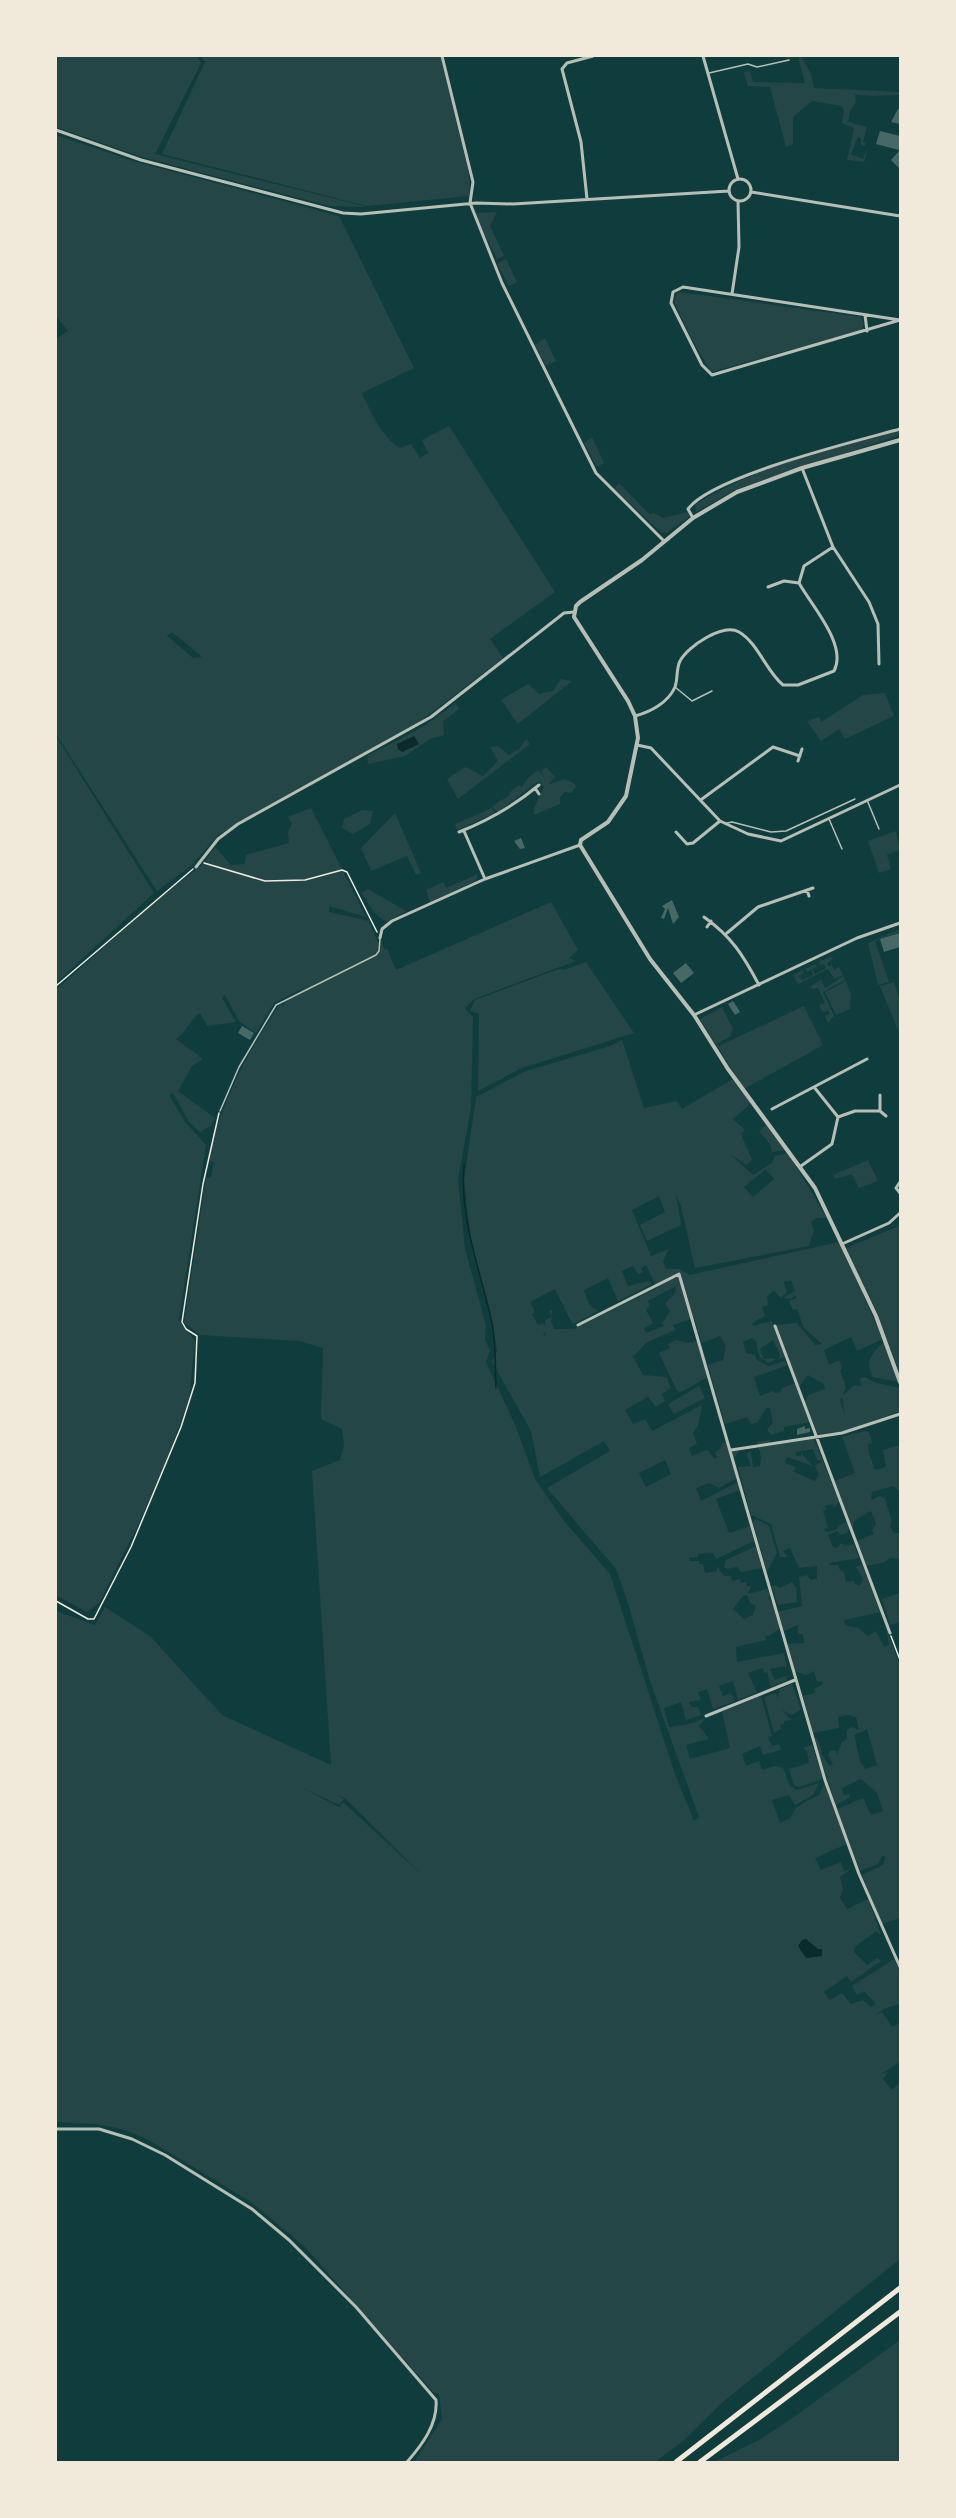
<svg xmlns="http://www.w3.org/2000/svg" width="956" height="2518" font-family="'PT Serif',serif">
<rect width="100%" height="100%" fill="#0f3d3e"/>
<path fill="#244646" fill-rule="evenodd" d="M56,56H197L201,63L155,154L368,207L330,206L142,157L56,127Z
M201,56H441C449,91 474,163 469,196L367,206L162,154L205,62Z
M781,56H801L811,74L814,88L900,92V95C890,95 862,97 855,94L856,102L850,111L848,122L867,127L863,142L866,143L865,146L861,145V138L858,137L851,154L863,159L868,147L864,162L847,160L854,128L842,123L844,110L842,106L812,101L793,117V144L786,147L770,87L748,86L744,72L750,71L753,82L805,83L798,57L787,58Z
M56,135L133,161L339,216L414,368L362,393C372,414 380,434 399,448L411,444L420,458L428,453L422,440L449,426L555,592L490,639L503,658L410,729L219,834L191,866L157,891L56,734V339L68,331L56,316ZM172,632L201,656V657L193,658L167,636Z
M497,212L490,226L504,256L497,259L476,217L477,213Z
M506,259L517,282L509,286L497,264Z
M680,292L861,317L864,324L861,330L711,372L690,336L674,302L676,294Z
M545,338L556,361L546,366L535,345Z
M900,430V435L735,490L696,512L695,505C754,466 833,449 900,430Z
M592,437L604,463L597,467L584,443Z
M619,483L650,515L653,513L664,518L687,512L690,516L668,532L662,533L614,489Z
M561,679L572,681L518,724L501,700L528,684L539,694L553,691Z
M885,693L894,716L845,739L839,729L821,741L807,721L819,717L821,722L863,695Z
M456,703L459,709L443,721L444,735L430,739L405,756L368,764L367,756L421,728Z
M56,736L154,893L56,983Z
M526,739L530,744L458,799L447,779L465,767L483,776L498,761L490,747L498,746L509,755L520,748Z
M546,767L555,777L549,784L565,779L575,784L576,787L571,793L565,792L560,797V804L534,815V808L544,787L539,781L533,785L530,783L532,786L498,812L492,807L501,800L505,803L502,800L510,795L509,793L519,785L522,787L528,778L538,770L545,778L541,771Z
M311,808L366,917L329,906V912L369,921L378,943L381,941L385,950L387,949L396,970L551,902L578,950L569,958L576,961L474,999L465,1008L473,1017L471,1108L458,1179L465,1249L486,1325L485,1340L490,1350L486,1362L516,1427L535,1479L564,1521L610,1574L675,1774L694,1821L699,1817L650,1681L628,1603L616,1569L547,1488L610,1451L604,1441L540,1477L531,1431L492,1362L497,1351L493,1325L472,1249L464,1180L476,1097L526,1071L610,1046L622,1040L644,1108L677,1101L682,1109L733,1079L751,1103L733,1119L745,1130L741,1134L752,1160L746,1165L729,1153L753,1175L772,1163L775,1156L788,1153L827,1218H816L811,1222L814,1230L809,1246L695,1268L681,1206L676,1195L681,1225L647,1241L640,1225L665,1212L659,1196L632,1210L651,1256L669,1249L663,1261L666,1269H679L690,1275L839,1242L883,1339L857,1351L851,1337L824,1350L829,1365L839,1360L842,1369L840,1370L846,1388L840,1401L845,1415L842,1396L854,1385L861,1386L860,1378L865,1377L876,1383L900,1388V1411L839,1433L818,1435L805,1402L808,1395L825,1389L824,1384L808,1375L799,1387L777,1327L774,1328L785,1357L779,1359L780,1355L773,1340L760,1349L764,1359L774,1358L775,1360L768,1363C758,1357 757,1352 757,1342L752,1338L743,1342L746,1353L755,1355L757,1360L769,1366L784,1361L788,1365L754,1377L760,1396L773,1391L775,1393L780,1392L782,1388L795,1383L810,1422L784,1427V1431L771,1435L767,1429L773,1423L770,1408H766L758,1422L751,1424L747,1417L725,1424L708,1365L723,1360L726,1346L720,1336L702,1343L694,1318L673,1325L675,1330L647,1342L633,1357L643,1375L666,1377L671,1388L662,1394L665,1401L656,1407L648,1397L625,1410L633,1424L645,1419L652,1431L702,1405L698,1426L693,1433L697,1444L689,1448L692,1456L707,1450L715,1459L717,1457L715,1452L720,1449L722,1443L726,1442L732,1450L740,1451L733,1459L737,1478L719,1488L709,1483L696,1488L701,1501L738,1482L740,1490L716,1499L729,1533L750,1526L754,1541L716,1559L713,1553L698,1554V1557L689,1558L690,1561H699V1564H703L705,1573L717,1571V1566L724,1576H731L732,1581L740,1579L741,1583L746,1582L747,1586H751L748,1594L767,1589L770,1595L768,1598L773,1603L780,1628L769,1636L765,1635L766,1640L736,1647L737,1662L784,1653L787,1666L770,1669L775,1680L786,1676L787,1680L771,1687L767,1672L764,1673L763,1668L748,1673L757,1692L738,1700L733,1681L719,1686L723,1696L731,1693L735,1701L713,1709L707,1689L698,1692L701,1700L689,1702L691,1707H698L701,1715L686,1720L681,1702L664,1708L669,1727L689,1724L706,1718L699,1726L709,1739L686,1745L690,1759L730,1748L722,1712L761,1696L772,1736L768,1737L772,1746L779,1744L781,1750L763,1755L760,1746L742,1754L746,1766L759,1761L762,1770L775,1766L783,1768L790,1786L797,1790L819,1783L813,1795L795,1805L789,1795L772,1800L780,1823L790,1818L796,1808L805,1802L819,1795L825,1782L847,1844L815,1858L821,1870L841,1862L844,1871L851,1869L840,1877L843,1889L840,1898L847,1909L868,1899L881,1935L876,1931L855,1947L854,1952L867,1965L877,1958L881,1961L851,1982L847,1976L824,1992L830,2000L842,1993L851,2004L863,2000L871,2007L876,2004L864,1991L857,1995L852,1986L894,1959L900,1972V2004L886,2008L875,2015L882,2012L892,2027L900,2023V2065L898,2063L882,2073L888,2072L883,2079L892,2090L900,2083L898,2081L900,2079V2259L724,2401L683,2441L655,2462H414L442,2419L439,2394L433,2392L304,2246L251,2202L147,2139L122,2129L96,2124L56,2122V1611L95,1625L105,1607L150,1636L222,1715L331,1765L312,1471L340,1460L344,1446L342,1429L321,1419L323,1348L299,1341L200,1335L184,1322L206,1178H211L214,1162L209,1161C219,1106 246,1055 278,1007L281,1004L283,1006L287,1000L309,985L274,1003L256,1033L239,1021L225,995L222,998L236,1022L207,1026L200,1013C191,1017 187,1032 176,1039L203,1059L192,1066L178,1091L215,1118L211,1126L200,1132L189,1122L173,1093L169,1095L186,1123L206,1145L179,1320L195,1341L189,1398L169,1454L138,1525L99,1603L87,1612L56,1595V990L151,905L202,865L215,847L231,865L245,864L246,855L289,843L288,832L292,824L288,817ZM766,1169L774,1179L753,1197L744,1187ZM646,1265L657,1288L574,1329H554L551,1321L552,1310H549L551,1317L545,1320L546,1336L543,1335L546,1331L544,1323L538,1325L532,1314L535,1312L530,1302L555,1289L572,1323H575L598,1311L589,1305L584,1290L608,1278L618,1301L652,1284L649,1281L628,1286L622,1271L633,1266L638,1274L643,1272L641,1268ZM791,1280L795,1291L783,1298L791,1299L796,1295L797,1298L789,1301L793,1310L797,1309L804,1328L822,1344L815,1345L797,1323L774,1325L772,1321L753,1326L752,1323L765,1316L762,1307L768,1305L767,1296L774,1291L781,1298L787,1292L784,1282ZM676,1286L675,1293L665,1304L670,1311L662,1323L664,1326L646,1333L644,1328L653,1323L646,1310L650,1306L648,1301ZM665,1460L671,1474L646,1487L639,1473ZM747,1595L750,1603L756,1606L753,1615L744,1619L733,1609L743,1596ZM299,1786L339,1805L344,1799L337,1795L345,1798L422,1875L343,1802L339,1807Z
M492,808L495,813L457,830L455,824Z
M362,810L373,811L370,824L353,834L342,828L344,819Z
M395,813L421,873L416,875L407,856L371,871L361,848Z
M896,831L900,850L887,855L891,869L879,873L868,841Z
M478,874L476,880L430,903L426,890L443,882L446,888Z
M368,889L406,911L387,922C373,915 370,906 362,893Z
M900,929V932L875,941L889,982L878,985L868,943Z
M831,956L833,959L827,963L829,967L832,965L834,970L839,967L843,975L834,979L828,969L798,984L793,975L802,970L804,973L799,976L802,980L813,975L811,970L807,972L805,969L815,964L817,967L812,969L815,974L826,968L824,964L820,965L819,962Z
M586,962L634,1033L522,1068L478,1091L479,1014L470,1011L475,1000L559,969L564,970Z
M843,976L845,980L823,992L834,1016L828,1023L825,1016L830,1014L828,1010L823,1012L819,1005L825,1003L818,988L812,989L811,986L821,980L825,988Z
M846,981L851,995L850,1009L836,1015L825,992Z
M894,982L900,1001V1035L880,986Z
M804,1006L823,1045L744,1089L700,1019L722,1007L733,1029L730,1036L717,1044L719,1046Z
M766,1125L786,1150L772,1152L770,1144L759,1131Z
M868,1160L878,1181L859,1188L852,1174L835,1179L833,1175Z
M899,1226L900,1228V1374L877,1312L846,1248Z
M676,1340L688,1343L697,1341L708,1377L681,1392L677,1391L659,1353L670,1348L668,1344Z
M884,1342L885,1343L898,1382L873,1377C864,1361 872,1353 884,1342Z
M699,1386L705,1398L674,1414L668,1404Z
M865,1431L869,1432L872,1443L868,1444L869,1454L875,1470L886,1467L883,1450L900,1445V1492L893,1486L872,1492L871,1500L880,1496L885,1499L892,1521L890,1526L894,1533H900V1559L890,1558L885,1562L867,1566L857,1541L874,1534L872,1530L876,1524L871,1511L854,1521L853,1529L835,1481L855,1473L842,1437Z
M814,1439L839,1501L834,1508L833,1504L825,1506L826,1510L823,1511L828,1528L823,1529L827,1532L836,1530L838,1526L846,1522L849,1527L847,1533L841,1535L837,1531L828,1535L833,1547L837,1548L841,1543L845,1546L854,1544L859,1558L829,1563V1565H838L840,1570L844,1572L846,1582L854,1581L855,1584L860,1586L863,1579L856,1567L862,1564L881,1612L844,1620L845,1625L858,1628L868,1636L876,1631L884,1647L889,1645L885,1625L900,1665V1918L881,1924L862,1875L883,1865L886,1857L882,1856L878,1864L860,1871L837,1809L863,1798L871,1815L883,1811L877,1793L861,1779L842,1788L844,1795L850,1794L849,1798L836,1805L814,1738H817L822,1751L821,1753L829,1766L833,1764L828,1755L831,1750L836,1751L837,1755L842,1742L847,1739V1730L851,1727L859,1730L856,1717L848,1715L838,1717L839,1728L813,1733L803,1696L815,1693L814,1689L823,1684L822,1681L817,1682L814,1671L806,1675L794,1671L787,1644L804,1643L803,1634H798V1625L784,1631L778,1612L802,1606L799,1577L807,1575L810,1580L817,1579V1566L799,1568L790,1548L783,1551L787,1557H780L771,1524L751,1515L738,1467L751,1466L746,1453L751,1452L753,1467L760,1466L761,1457L757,1442L769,1440L773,1445ZM813,1449L817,1460L822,1461L815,1466L819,1475L815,1481L794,1472L795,1467L785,1463L787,1457L813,1466L801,1453V1456H796V1452ZM867,1729L877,1765L865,1769L860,1761L854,1735Z
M756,1519L769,1526L777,1553L767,1572L753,1522Z
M756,1546L762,1568L741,1572L737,1567L727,1569L724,1567L726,1560Z
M792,1582L796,1587L797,1602L778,1605L772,1587L775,1585L780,1588Z
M900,1593V1622L890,1625L882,1599Z
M792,1684L801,1709L792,1715L782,1710L792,1720L784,1721V1724L780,1725L781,1729L774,1733L764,1697L776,1693L778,1698L780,1689Z
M812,1745L823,1779L799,1787L794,1785L789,1769L809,1763L807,1751L803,1748Z
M900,2340V2462H714L759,2440L791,2419Z"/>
<path fill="#0a2a2b" d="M414,736L419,744L402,752L398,749L397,744Z
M806,1939L818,1949H822V1956L806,1958L798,1946L802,1940Z"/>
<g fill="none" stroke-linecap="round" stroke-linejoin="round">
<path stroke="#0a2a2b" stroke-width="1.5" d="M464,1165C459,1220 481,1271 492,1323C496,1344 495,1367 496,1388"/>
</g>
<path fill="#486865" d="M898,109H900V124L891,122Z
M880,131L900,136L899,150L876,144Z
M899,151L900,152L899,168L891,160Z
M521,838L525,848L520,849L514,841Z
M672,900L679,917L673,924L668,908L664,919L661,918L665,909L662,906Z
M900,933V947L884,952L880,939Z
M686,963L694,973L681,983L673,973Z
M733,1001L740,1012L735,1015L728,1004Z
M242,1026L254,1033L250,1040L238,1033Z
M805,1426V1429L810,1428V1432L797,1435V1429Z"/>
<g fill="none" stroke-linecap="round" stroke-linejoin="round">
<path stroke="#f1e9da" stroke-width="1.5" d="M204,863L265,881L305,880L342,870L347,872L377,932
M56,986L193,869
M56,1601L88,1619H94L131,1547L181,1427L195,1383L197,1336L186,1329L182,1322L203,1184L219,1113
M891,1636L900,1660"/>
<path stroke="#b8beb3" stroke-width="1.5" d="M709,73L748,64L757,67L789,60
M675,687L692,701L712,691
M867,800L879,829
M829,819L842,849
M727,823L732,822L771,832L786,831L855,799
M220,1111L239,1067L276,1005L376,955L379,951L380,939"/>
<path stroke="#b8beb3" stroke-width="3" d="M442,56L473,182L470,203
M703,56L738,179
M56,130L141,160L343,213L361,214L476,203L513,204L729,191
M729 190a11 11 0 1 1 22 0a11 11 0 1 1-22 0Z
M751,192L900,216
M587,199L581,142L562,69L567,63L593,56
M470,203L502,283L596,473L664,541
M683,287L900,320L712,375L702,365L671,303L673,292Z
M732,294L739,247L738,201
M865,315L867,331
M802,468L833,547L869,602L878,624L879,664
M693,518L688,509C712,476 857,441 900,429
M768,587L784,581L799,583
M635,716C650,712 668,703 675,687C678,679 676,669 680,661C688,646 723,623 739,632C758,643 766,671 783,685H798L834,671C848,645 811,605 799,583L804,566L833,547
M637,745L651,748L720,821L748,834L781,841L900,785
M798,761L802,749
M535,788L539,794
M702,799L773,747L800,756
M464,831L485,879
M459,832C489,820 514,806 539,785
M676,832L687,844L693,843L720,821
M196,867L218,839L238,824L431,717L564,613L574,612
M807,890L809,896
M704,917C732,937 743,955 759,985
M707,927L711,921
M727,933L758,907L813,888
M380,938L382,929L392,921L485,879L580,845
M694,1015L857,938L900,923
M880,1095V1111
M772,1109L867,1059
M838,1117L855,1111H880L886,1116
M801,1166L832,1144L838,1117L814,1087
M900,1182L896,1188L900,1193
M842,1244L889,1223L900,1213
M578,1325L679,1274L825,1780L859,1874L900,1967
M775,1326L890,1633
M731,1450L842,1433L900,1414
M706,1716L795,1680
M56,2129H99L132,2139L165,2155L252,2209L289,2240L356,2307L436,2400C438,2424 422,2445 407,2462"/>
<path stroke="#b8beb3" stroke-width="4" d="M900,440L802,468L737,492L693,518L642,560L580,602L576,606L574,617L628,701L635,716L638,738L626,796L608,822L581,840L580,845L650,959L694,1015L728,1069L815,1188L876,1316L900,1382"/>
<path stroke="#f1e9da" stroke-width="5" d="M676,2462L900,2288
M700,2462L900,2312"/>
</g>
<rect width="956" height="2518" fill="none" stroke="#f1e9da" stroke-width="114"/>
</svg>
